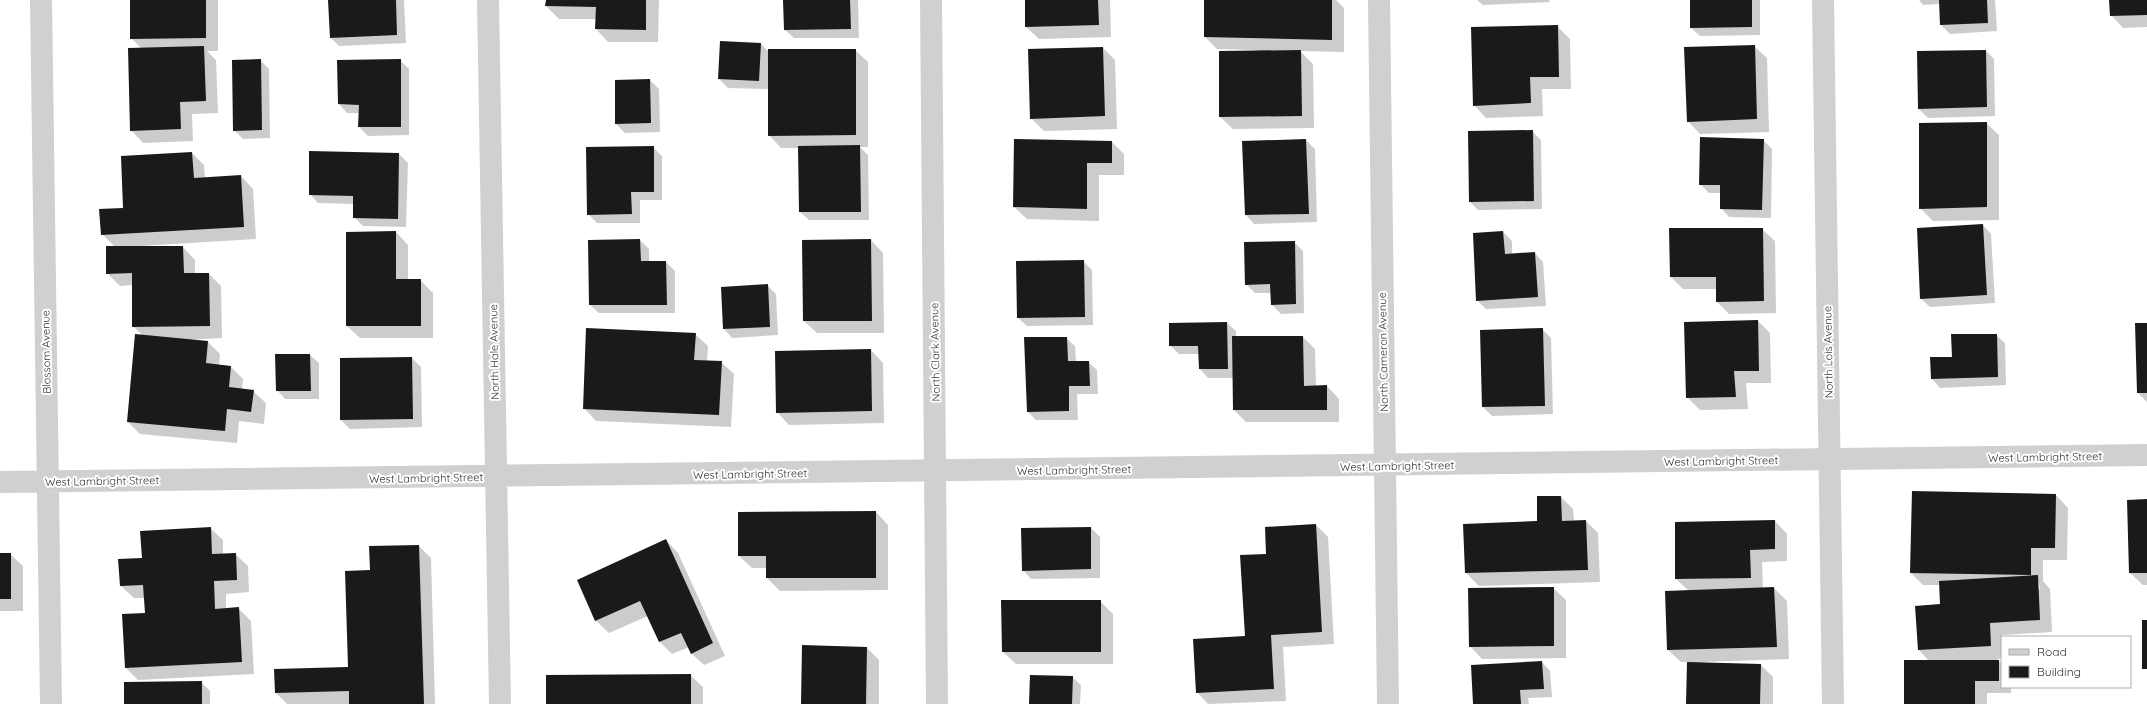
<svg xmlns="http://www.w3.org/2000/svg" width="2147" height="704" font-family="Quicksand,sans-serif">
<rect width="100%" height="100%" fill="#fff"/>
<path fill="#0003" fill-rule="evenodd" d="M131,0H218V51H207L216,60L218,113L192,114L193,141L143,143L131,130L141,48L131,38Z
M329,0H404L406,43L339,46L331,38Z
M547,0H659L658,42H608L596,29V19H559L546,6Z
M784,0H858L859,38H794L785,30Z
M1026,0H1110L1111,37L1039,39L1026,27Z
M1205,0H1336L1344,8V52L1300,51L1313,64L1314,128L1233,129L1220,117L1257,50L1217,49L1205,37Z
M1477,0H1549L1550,2L1483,5Z
M1691,0H1760V35L1700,36L1691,28Z
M1919,0H1995L1997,31L1950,34L1941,25L1940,4L1923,5Z
M2110,0H2147V27L2123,28L2111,15Z
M1557,26L1570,39L1571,89H1542L1543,116L1486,118L1474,105Z
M761,44L769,52L855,50L868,62V147H860L868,155L869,220H809L800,212L799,148H781L769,135V89L728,88L719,79Z
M1754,46L1767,58L1769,132L1700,134L1688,121Z
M1103,48L1115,60L1117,129L1044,131L1031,118L1029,49Z
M1986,51L1994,59L1995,116L1928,118L1919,109L1918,52Z
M260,60L269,69L270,138L243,139L234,130Z
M400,60L409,69V135L368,136L359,127L360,113H347L339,104Z
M650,80L659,89L660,132L625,133L616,124V81Z
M1986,123L1999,135V220L1933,221L1920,208Z
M1532,131L1541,140L1542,209L1478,210L1470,202Z
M1015,140L1112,142L1124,154V175H1099V221L1027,219L1014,207Z
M1306,140L1315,149L1317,222L1254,224L1246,215L1243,142Z
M1763,140L1772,149L1771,218L1729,217L1721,208V193H1709L1700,184Z
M653,147L662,156V200H640V223H597L588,214Z
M310,152L399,154L408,163L406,227L363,226L354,217V204L318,203L310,194Z
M192,153L204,165L205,178L241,176L253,189L256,239L140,246V247H183L195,260V274H209L221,286L222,338L186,340L208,342L220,354L219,365L231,367L243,379L242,389L253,391L266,403L264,424L239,421L237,443L140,434L128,422L143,336L133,326V285L120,286L107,273L115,247L102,234L124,209Z
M1983,225L1991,234L1995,303L1930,307L1921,299Z
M1762,229L1775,241L1776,313L1729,314L1717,302V289H1683L1671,277Z
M396,232L408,245V280H420L433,293V338H360L347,326V233Z
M1503,232L1512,241V255L1535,253L1543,262L1546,306L1486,309L1477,300Z
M640,240L649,249V262H666L675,271V313H599L590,305L589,241Z
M871,240L883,253L884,333H817L804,321Z
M1294,242L1303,251L1304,313L1281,314L1272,305L1271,293H1255L1246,284Z
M1083,261L1092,270L1093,325L1027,326L1018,318Z
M767,285L776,294L778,335L732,338L724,329Z
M1758,321L1770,333L1771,383H1746L1748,409L1700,410L1687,397Z
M1227,323L1236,331V337H1303L1315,349L1316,386H1327L1339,399V422H1246L1234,410L1233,378H1208L1200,369L1199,354H1179L1170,345Z
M2147,324V402L2138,393Z
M1542,329L1551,338L1553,414L1492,416L1483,407L1481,331Z
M695,334L708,346L707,361L721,362L734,374L731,427L596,421L584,408Z
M1996,335L2005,343L2006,385L1940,388L1932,379L1954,358Z
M1066,338L1075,346L1076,362H1088L1097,370L1098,394H1077L1078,420H1036L1028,412Z
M871,350L883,363L884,423L789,425L777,412Z
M276,355H310L319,363V399H285L277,390Z
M412,358L421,367L422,427L350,429L341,420Z
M2056,495L2068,508L2067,560H2043V581L2050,589L2052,632L2002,635V658L1997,659L2002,664V687H2011V693H1987V704H1905L1929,661L1919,650L1941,605L1940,585H1923L1911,573ZM2037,581L2039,583L2040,590L2038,588Z
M1561,497L1573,509L1574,521H1586L1598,533L1600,582L1479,586L1466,573L1465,525L1538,522Z
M2147,500V585H2143L2130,573Z
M876,512L888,525V590L780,591L767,578V568H752L739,556Z
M1775,521L1787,534V561L1762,562L1763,589L1774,588L1787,601L1789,659L1703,662V664L1761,665L1773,677V704H1687L1688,662H1681L1668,650L1689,591L1676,579Z
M1316,525L1328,537L1334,644L1283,647L1286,701L1208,704L1197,692L1246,637L1267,555Z
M210,528L223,540V554H235L248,566L249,592L226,594V609L238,608L251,621L254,674L138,680L126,668L146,614L145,598H134L121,586L119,560L143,559Z
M1091,528L1100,537V578L1031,579L1023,570Z
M666,540L678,553L725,656L704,665L691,653L689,647L672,654L660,642L648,616L609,633L596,621L578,580Z
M419,546L431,558L435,704H287L276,693L349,668L371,571Z
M0,554H10L23,566V611H0Z
M1553,588L1566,600V658L1482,659L1470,646Z
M1100,601L1113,614V664H1016L1003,652Z
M803,647L867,648L879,660V704H802Z
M1542,662L1550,671L1552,697L1528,698L1529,704H1474Z
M690,675L703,687V704H547Z
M1072,677L1081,685L1080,704H1030Z
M201,682L210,691V704H125Z"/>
<path fill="#1a1a1a" d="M130,0H206V38L130,39Z
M328,0H396L397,35L330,38Z
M546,0H646V30L595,29L596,7L545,6Z
M783,0H850L851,29L784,30Z
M1025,0H1098L1099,25L1025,27Z
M1204,0H1332V40L1204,37Z
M1690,0H1752V27L1690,28Z
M1939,0H1987L1988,23L1940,25Z
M2109,0H2147V15L2110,16Z
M1558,25L1559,77H1530L1531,103L1473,106L1471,27Z
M720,41L761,43L759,81L718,79Z
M1755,45L1757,119L1687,122L1684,47Z
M204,46L206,101L180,102L181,129L130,131L128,48Z
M1103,47L1105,116L1030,119L1028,49Z
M768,49H856V135L768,136Z
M1301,50L1302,116L1219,117V51Z
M1986,50L1987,107L1918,109L1917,51Z
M261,59L262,130L233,131L232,60Z
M401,59V127H358L359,105L338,104L337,60Z
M650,79L651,123L615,124V80Z
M1987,122V207L1919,209V123Z
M1533,130L1534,201L1469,202L1468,131Z
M1700,137L1764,139L1762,210L1720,209V185H1699Z
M1014,139L1112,141V163H1087V209L1013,207Z
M1306,139L1309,214L1245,215L1242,141Z
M860,145L861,212H799L798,146Z
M654,146V192H631L632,214L587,215L586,147Z
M309,151L399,153L398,219L353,218V196L309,195Z
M192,152L194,178L241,175L244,227L101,235L99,209L123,208L121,156Z
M1983,224L1987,295L1920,299L1917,228Z
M1669,228H1763L1764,301L1716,302V277H1670Z
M396,231V279H421V326H346V232Z
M1503,231L1505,254L1535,252L1538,297L1476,301L1473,233Z
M640,239L641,261H666L667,305H589L588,240Z
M871,239L872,321H803L802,240Z
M1295,241L1296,304L1271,305L1270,284L1245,285L1244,242Z
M106,246H183L184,273H209L210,326L132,327V273L106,274Z
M1084,260L1085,317L1017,318L1016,261Z
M768,284L770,327L723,329L721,287Z
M1758,320L1759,371H1734L1736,397L1686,398L1684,322Z
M1227,322L1228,369H1199L1198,346H1169V323Z
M2135,323H2147V393H2137Z
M586,328L696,333L694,360L722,361L719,415L583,409Z
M1543,328L1545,406L1482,407L1480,330Z
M135,334L208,341L206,363L231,366L229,387L254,390L251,412L227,409L225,431L127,422Z
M1951,334H1997L1998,377L1931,379L1930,357H1952Z
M1232,336H1303L1304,386L1327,385V410H1233Z
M1024,337H1067L1068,361H1089L1090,386H1069V411L1027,412Z
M871,349L872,411L776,413L775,351Z
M275,354H310L311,391H276Z
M412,357L413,419L340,420V358Z
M1912,491L2056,494L2055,548H2031V575L1910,573Z
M1537,496H1561L1562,521L1586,520L1588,570L1465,573L1463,524L1537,521Z
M2147,499V573H2129L2127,500Z
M876,511V578H766V556H738V512Z
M1775,520V549L1750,550L1751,578L1675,579V522Z
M1316,524L1322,632L1271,635L1274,689L1196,693L1193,639L1245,636L1240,555L1266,554L1265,527Z
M211,527L212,554L236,553L237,580L214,581L215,609L239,607L242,662L125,668L122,614L145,613L143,585L120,586L118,559L142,558L140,531Z
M1091,527V569L1022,571L1021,528Z
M666,539L713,643L691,654L681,633L659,642L640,601L595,621L577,580Z
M419,545L424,704H349V691L275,693L274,669L348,667L345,571L370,570L369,546Z
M0,553H11V599H0Z
M2038,575L2040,620L1990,623L1991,646L1918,650L1915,606L1940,604L1939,581Z
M1554,587V646L1469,647L1468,588Z
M1774,587L1777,647L1667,650L1665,591Z
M1001,600H1101V652H1002Z
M2142,620H2147V669H2142Z
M802,645L867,647L866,704H801Z
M1904,660H1999V681H1975V704H1904Z
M1542,661L1544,689L1520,690L1521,704H1473L1471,665Z
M1687,662L1761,664L1760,704H1686Z
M691,674V704H546V675Z
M1030,675L1073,676L1072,704H1029Z
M202,681V704H124V682Z"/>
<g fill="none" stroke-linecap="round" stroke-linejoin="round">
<path stroke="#d0d0d0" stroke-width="22" d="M41,0L51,704
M488,0L500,704
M931,0L937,704
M1379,0L1388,704
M1823,0L1833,704
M0,482L2147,455"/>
</g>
<g text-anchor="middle" stroke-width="4" stroke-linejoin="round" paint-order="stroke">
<g font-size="11" fill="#333" stroke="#fff">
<text transform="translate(46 352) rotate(-91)" y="4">Blossom Avenue</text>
<text transform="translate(494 352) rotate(-91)" y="4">North Hale Avenue</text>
<text transform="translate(935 352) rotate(-91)" y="4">North Clark Avenue</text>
<text transform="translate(1383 352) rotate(-91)" y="4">North Cameron Avenue</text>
<text transform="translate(1828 352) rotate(-91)" y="4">North Lois Avenue</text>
<text transform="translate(2045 457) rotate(-1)" y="4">West Lambright Street</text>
<text transform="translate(1721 461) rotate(-1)" y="4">West Lambright Street</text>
<text transform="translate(1397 466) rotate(-1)" y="4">West Lambright Street</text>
<text transform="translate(1074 470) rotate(-1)" y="4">West Lambright Street</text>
<text transform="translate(750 474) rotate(-1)" y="4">West Lambright Street</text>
<text transform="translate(426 478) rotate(-1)" y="4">West Lambright Street</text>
<text transform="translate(102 481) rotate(-1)" y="4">West Lambright Street</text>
</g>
</g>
<rect x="2001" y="636" width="130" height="52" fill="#ffffff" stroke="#adadad"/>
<rect x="2009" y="649" width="20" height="6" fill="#d0d0d0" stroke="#adadad"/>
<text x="2037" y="656" font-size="12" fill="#333333">Road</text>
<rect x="2009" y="666" width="20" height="12" fill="#1a1a1a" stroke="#adadad"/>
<text x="2037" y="676" font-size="12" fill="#333333">Building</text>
</svg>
